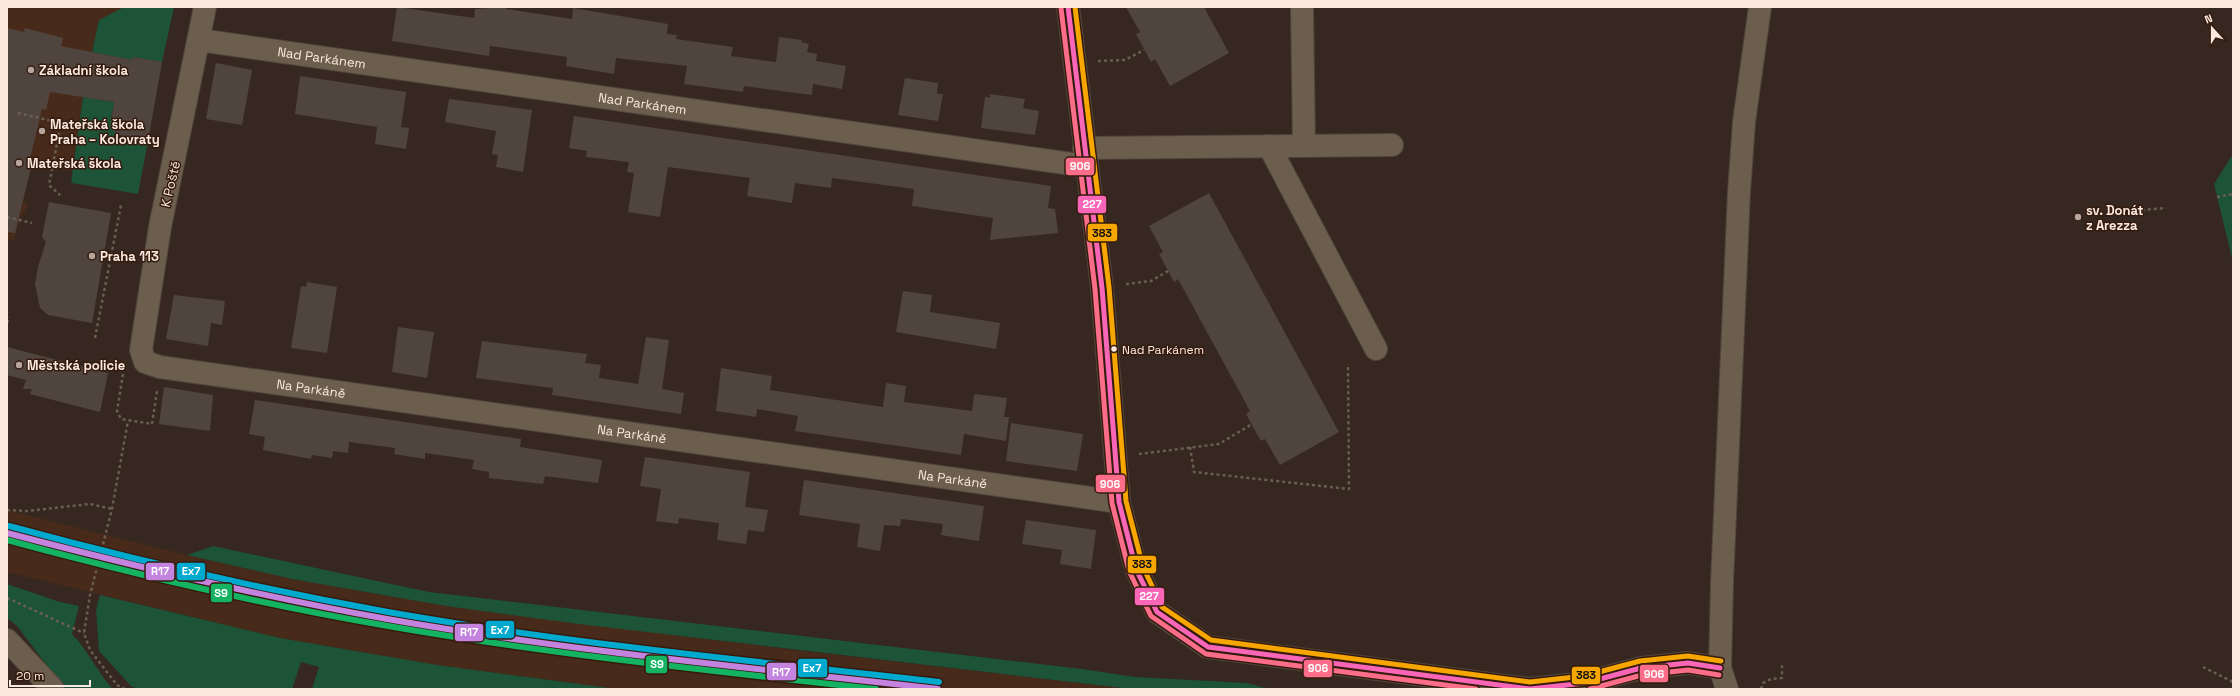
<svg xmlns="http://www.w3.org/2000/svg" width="2240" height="696" font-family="'Space Grotesk',sans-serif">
<rect width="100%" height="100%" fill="#362820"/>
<path fill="#482a1a" d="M7,7H124L99,20L85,83L72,171L32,164L23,202L28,203L25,212L20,217L14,240L7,239Z
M7,510L187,555L292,579L446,606L793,650L1131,689H617L437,665L280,638L7,572Z"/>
<path fill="#1d5337" d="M124,7H174L162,62L133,57L132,60L92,52L99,20Z
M83,97L120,103L112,111L111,121L117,122L113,141L128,143L130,137L148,141L138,194L71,183Z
M2233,154V262L2214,184Z
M213,546L429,592L1082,669L1135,677L1247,683L1269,689H1131L579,624L446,606L292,579L187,555Z
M7,584L60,602L79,606L72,634C88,650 97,672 113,689H65L17,626L7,618Z
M100,595L280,638L437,665L617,689H312L319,667L301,662L292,689H138L131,686L99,651L96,610Z"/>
<path fill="#50443f" d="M397,7L474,18L475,9L506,7V9L572,19L573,8L668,24L667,34L677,35L676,39L733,47L731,56L776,62L779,37L802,40L801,42L809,44L807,52L817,54L816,61L846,66L842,89L813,84L812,95L744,86L743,92L684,84L687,66L616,58L614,74L566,66L567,57L490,46L489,56L392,41Z
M1126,7H1204L1229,53L1170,86L1155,59L1151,62L1136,34L1140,32Z
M7,28L24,32L25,28L63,38L61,46L128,59L132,60L133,57L162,62L148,141L114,134L117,122L111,121L114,102L50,92L46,110L42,109L29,163L32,164L15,233L7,232Z
M216,63L252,70L242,125L206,119Z
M300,76L406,92L401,127L409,128L406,149L375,144L377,127L295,114Z
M905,78L938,83L937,94H943L938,121L898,115Z
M990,94L1025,99L1023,108L1039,111L1035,135L981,128L985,97L990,98Z
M449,99L532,110L523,172L496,167L498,155L492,154L496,131L445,122Z
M574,116L1051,186L1048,208L1055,209L1058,233L990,240L993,218L912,206L914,189L832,178L831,188L795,183L792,203L747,196L750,178L668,167L660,217L628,212L634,173L627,172L629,162L586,157L587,151L569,148Z
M1209,193L1339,432L1280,465L1265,439L1261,441L1246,414L1250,411L1178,279L1174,282L1159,254L1163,252L1149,226Z
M49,202L111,213L92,323L48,315L40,308L35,284L38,267L46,242L42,237Z
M307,282L337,287L327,353L291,348L301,286L306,287Z
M903,291L932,295L930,312L1000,323L996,349L896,332Z
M174,295L225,301L222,325L211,323L208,346L166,339Z
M398,327L434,332L427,378L392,372Z
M646,337L669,340L662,389L684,393L681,414L552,395L553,388L476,378L482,341L587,354L585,363L601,365L599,378L638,384Z
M7,347L108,373L100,412L30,394L32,389H23L26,380L7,375Z
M721,368L772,376L770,390L883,407L886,383L906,386L904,402L972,411L974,394L1007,398L1004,417H1009L1006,441L964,434L961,455L795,431L798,416L757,409L756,417L716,411Z
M164,387L213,395L210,431L159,424Z
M255,400L521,439L520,447L602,460L598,483L545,476L543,484L489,478V472L472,469L474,460L425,453V459L394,454L395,448L349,442L348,453L333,451L332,458L312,455L311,459L263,450L265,437L249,434Z
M1011,423L1083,434L1077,471L1006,461Z
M645,457L750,472L745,507L768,510L764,532L748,530L746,544L717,540L719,523L679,518L678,524L656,521L661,489L640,486Z
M804,480L984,506L979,541L941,535L943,524L901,519L900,526L884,525L880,551L857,547L860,524L799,515Z
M1026,520L1096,530L1091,569L1060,564L1062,550L1022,544Z"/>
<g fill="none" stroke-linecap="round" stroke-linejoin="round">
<g stroke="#50443d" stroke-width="24">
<g id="minor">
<path id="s1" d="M205,7L160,227L141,350L145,362L160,367L1119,502"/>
<path d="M1068,7L1102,288L1119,502L1136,569L1157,612L1208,647L1530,689L1585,683L1641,668L1688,663L1720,668"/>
<path d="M1302,7L1304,146"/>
<path id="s2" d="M199,40L1086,166"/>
<path d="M1269,146L1376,349"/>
<path d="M1084,148L1392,145"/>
<path d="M7,640L53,689"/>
<path d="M1727,689L1720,668L1722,583L1739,192L1744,122L1760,7"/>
</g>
</g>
<path stroke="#695e52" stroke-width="2.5" stroke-dasharray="3 3" stroke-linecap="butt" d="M1098,61L1125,60L1144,50
M18,113L61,123L49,185L60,195
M2217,197L2233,194
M2094,214L2166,208
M7,217L32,223
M1126,284L1151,281L1168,271
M7,323L9,317
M95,338L121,205
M123,374L117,411L121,419L152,424L157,391
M1190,447L1194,472L1349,489L1348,364
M1139,454L1219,444L1252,424
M7,510L27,511L90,504L112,509
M7,598L84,633
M2203,667L2233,682
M125,689L117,685L90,650L84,633L90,595L112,509L128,421
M1761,689L1763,683L1771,679L1782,678V664"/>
<use href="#minor" stroke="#6b5e4d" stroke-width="22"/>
<g stroke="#351b0e" stroke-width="8">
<path id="bus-1" d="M1068,7L1102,288L1119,502L1136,569L1157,612L1208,647L1530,689L1585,683L1641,668L1688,663L1720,668"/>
</g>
<g stroke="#351b0e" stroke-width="8">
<path id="bus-2" d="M1061,8L1095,289L1112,503L1129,571L1151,616L1206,654L1476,689
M1590,689L1642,675L1688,670L1719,675"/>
</g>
<g stroke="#351b0e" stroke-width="8">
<path id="bus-3" d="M1075,7L1109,287L1126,501L1143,567L1162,607L1211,640L1530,682L1584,676L1640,661L1688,656L1721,661"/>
</g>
<use href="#bus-1" stroke="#fa66b7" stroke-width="5"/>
<use href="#bus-2" stroke="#fb6d88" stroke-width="5"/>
<use href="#bus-3" stroke="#f7a600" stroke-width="5"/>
<g stroke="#351b0e" stroke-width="9">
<path id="rail-1" d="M7,533C133,566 259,596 387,619C569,651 754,668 938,689"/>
</g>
<g stroke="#351b0e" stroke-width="9">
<path id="rail-2" d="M7,540C133,574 259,604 388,626C549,654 713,671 876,689"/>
</g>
<g stroke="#351b0e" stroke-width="9">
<path id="rail-3" d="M9,526C134,560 260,589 388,612C570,644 755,661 939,682"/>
</g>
<use href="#rail-1" stroke="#c483df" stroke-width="6"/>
<use href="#rail-2" stroke="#13b361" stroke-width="6"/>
<use href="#rail-3" stroke="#00a9ce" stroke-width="6"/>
</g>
<g fill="#b6a59d" stroke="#351b0e" stroke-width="1.5">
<circle cx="31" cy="70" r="4"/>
<circle cx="42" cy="131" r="4"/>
<circle cx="19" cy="163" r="4"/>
<circle cx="2078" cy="217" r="4"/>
<circle cx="92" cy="256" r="4"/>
<circle cx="19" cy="365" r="4"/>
</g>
<circle fill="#fbe9e0" stroke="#351b0e" stroke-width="1.5" cx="1114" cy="349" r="3.5"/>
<g text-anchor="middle" stroke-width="3" stroke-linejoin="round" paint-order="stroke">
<g font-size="12" fill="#fbe9e0" stroke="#351b0e" text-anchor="start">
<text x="1122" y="354">Nad Parkánem</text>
</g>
<g font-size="13" fill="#fbe9e0" stroke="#351b0e">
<text dy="5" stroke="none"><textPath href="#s2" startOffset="124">Nad Parkánem</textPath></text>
<text dy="5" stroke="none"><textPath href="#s2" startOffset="448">Nad Parkánem</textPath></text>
<text transform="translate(170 184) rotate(-77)" y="5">K Poště</text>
<text dy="5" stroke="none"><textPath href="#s1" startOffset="530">Na Parkáně</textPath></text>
<text dy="5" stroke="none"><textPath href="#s1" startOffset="854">Na Parkáně</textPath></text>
<text dy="5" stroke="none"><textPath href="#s1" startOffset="1178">Na Parkáně</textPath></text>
</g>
<g font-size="13" font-weight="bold" fill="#fbe9e0" stroke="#351b0e" text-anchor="start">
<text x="39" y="75">Základní škola</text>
<text x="50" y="129">Mateřská škola<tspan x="50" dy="15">Praha – Kolovraty</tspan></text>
<text x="27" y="168">Mateřská škola</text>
<text x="2086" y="215">sv. Donát<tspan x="2086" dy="15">z Arezza</tspan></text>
<text x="100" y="261">Praha 113</text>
<text x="27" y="370">Městská policie</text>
</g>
</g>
<g stroke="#351b0e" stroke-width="1.5">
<rect x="1065" y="157" width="30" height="19" rx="4" fill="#fb6d88"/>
<rect x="1077" y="195" width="30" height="19" rx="4" fill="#fa66b7"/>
<rect x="1087" y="223" width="31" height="19" rx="4" fill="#f7a600"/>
<rect x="1095" y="474" width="31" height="19" rx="4" fill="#fb6d88"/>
<rect x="1127" y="555" width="30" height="19" rx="4" fill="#f7a600"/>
<rect x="145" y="562" width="30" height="19" rx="4" fill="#c483df"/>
<rect x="176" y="562" width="30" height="19" rx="4" fill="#00a9ce"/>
<rect x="210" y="583" width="23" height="20" rx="4" fill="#13b361"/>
<rect x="1134" y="587" width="31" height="19" rx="4" fill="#fa66b7"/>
<rect x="485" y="620" width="30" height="19" rx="4" fill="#00a9ce"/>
<rect x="454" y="623" width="30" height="19" rx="4" fill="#c483df"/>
<rect x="645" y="655" width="23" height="19" rx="4" fill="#13b361"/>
<rect x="797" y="658" width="31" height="20" rx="4" fill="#00a9ce"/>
<rect x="1303" y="659" width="30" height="19" rx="4" fill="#fb6d88"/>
<rect x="766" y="662" width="31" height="19" rx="4" fill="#c483df"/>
<rect x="1639" y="664" width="30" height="19" rx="4" fill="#fb6d88"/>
<rect x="1571" y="666" width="30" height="19" rx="4" fill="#f7a600"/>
</g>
<g font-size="11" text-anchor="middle" font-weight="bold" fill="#fff">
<text x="1080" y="170">906</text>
<text x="1092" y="208">227</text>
<text x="1110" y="488">906</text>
<text x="160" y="575">R17</text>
<text x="191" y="575">Ex7</text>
<text x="221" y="597">S9</text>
<text x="1149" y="600">227</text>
<text x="500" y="634">Ex7</text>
<text x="469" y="636">R17</text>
<text x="657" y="668">S9</text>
<text x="812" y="672">Ex7</text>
<text x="1318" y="672">906</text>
<text x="781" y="676">R17</text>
<text x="1654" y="678">906</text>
</g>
<g font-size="11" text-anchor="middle" font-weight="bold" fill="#111">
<text x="1102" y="237">383</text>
<text x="1142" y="568">383</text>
<text x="1586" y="679">383</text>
</g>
<rect width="2240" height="696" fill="none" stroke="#fbe9e0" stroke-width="16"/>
<g transform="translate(2212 28) rotate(339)" stroke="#351b0e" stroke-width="3" paint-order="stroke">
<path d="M0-3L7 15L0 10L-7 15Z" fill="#fbe9e0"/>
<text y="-6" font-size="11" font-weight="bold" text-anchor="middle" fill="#fbe9e0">N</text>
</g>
<path d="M10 680v6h80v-6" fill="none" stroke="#fbe9e0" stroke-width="2"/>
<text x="16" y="680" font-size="12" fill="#fbe9e0" stroke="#351b0e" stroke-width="3" paint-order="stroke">20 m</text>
</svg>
